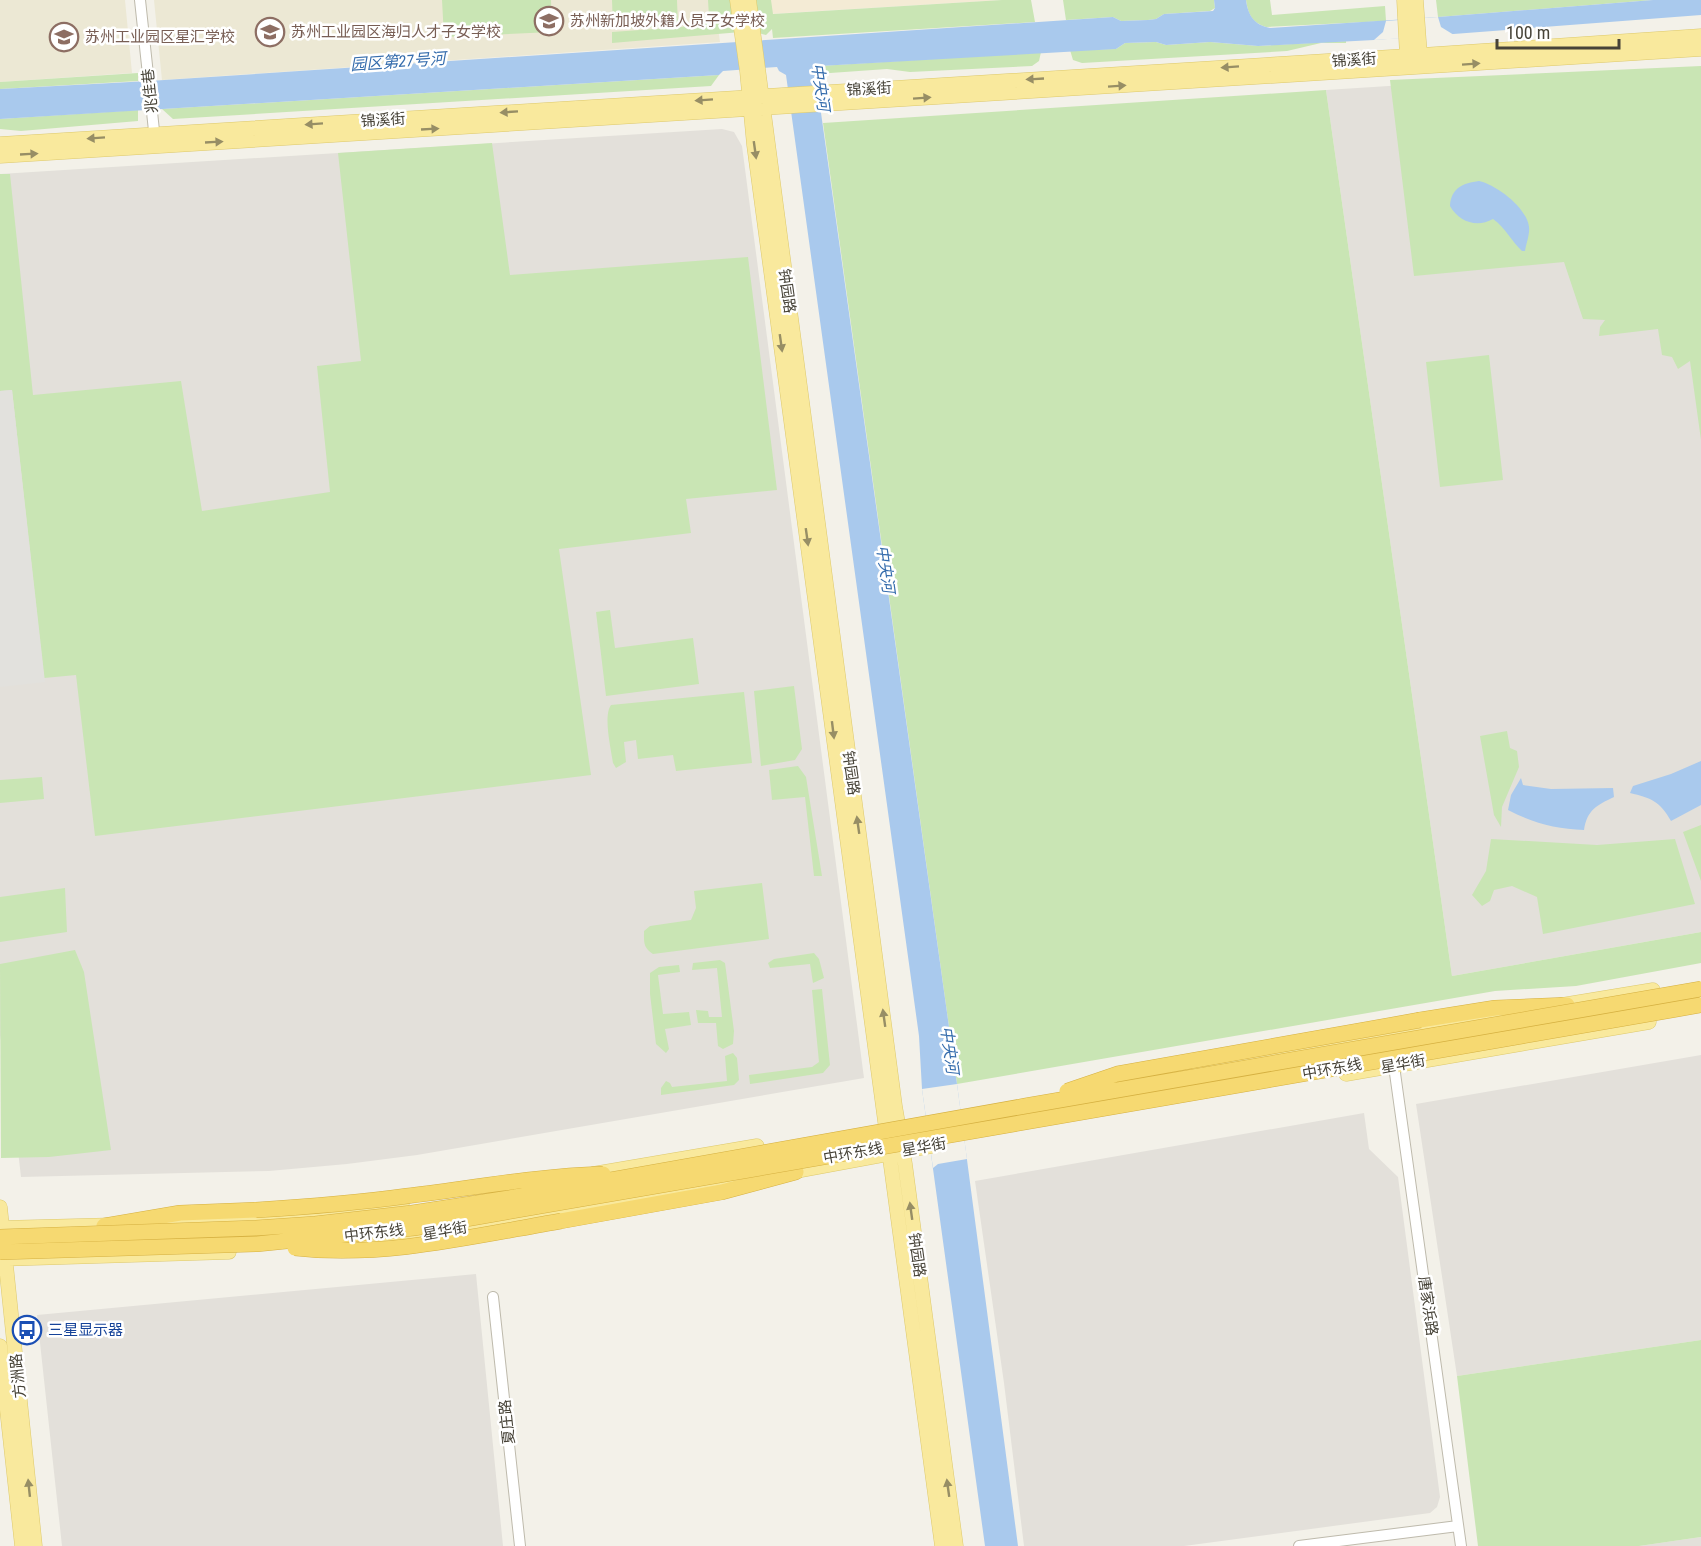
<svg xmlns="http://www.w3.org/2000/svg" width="1701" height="1546" font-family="'Roboto Condensed','Noto Sans SC',sans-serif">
<rect width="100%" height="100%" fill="#f3f1e9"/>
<path fill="#f4ebd5" d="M768,0H1002L770,14Z"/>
<path fill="#e3e0da" d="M1690,67L1701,140V932L1452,976L1326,90Z
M722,129L734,132L742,146L864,1078L417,1155L347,1164L269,1171L21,1177L14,1116L0,1035V174Z
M1701,1055V1340L1457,1376L1416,1104Z
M1364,1113L1369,1149L1398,1177L1440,1497L1437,1507L1430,1513L1184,1546H1024L1004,1383L975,1181Z
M476,1274L503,1546H62L37,1315Z
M1701,1537V1546H1639Z"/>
<path fill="#ece8d4" d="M0,0H125L132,73L0,82Z
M154,0H714L720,42L162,80Z"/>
<path fill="#c9e5b4" d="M442,0H551L552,32L444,37Z
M612,0H677L678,26L613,29Z
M708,0H737L741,32L612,43V32L682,27L709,17Z
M754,0H771L773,14L1002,0H1031L1035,22L773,38L772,29L766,35L758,33Z
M1063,0H1214L1215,8L1210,11L1164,14L1156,19L1148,20L1121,21L1113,17L1066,20Z
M1246,0H1270L1272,15L1385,6L1386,21L1266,27C1252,23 1248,14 1246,0Z
M1436,0H1653L1438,17Z
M1346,41V43H1321L1287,51L1082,63L1073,60L1070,50L1116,49L1125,43L1156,42L1166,45L1210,42L1258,46Z
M1041,52L1039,61L1032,66L910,72L887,69L816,74L815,70L820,66Z
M1701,66V440L1690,361L1678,369L1672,357L1662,355L1658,329L1599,336L1600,327L1605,320L1583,319L1564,262L1414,276L1390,80Z
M138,73V81L0,89V82Z
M719,75L711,86L173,119L162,109Z
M1326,90L1452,976L1701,932V963L1576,986L1495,991L957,1084L823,123Z
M138,110V121L21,131L0,129V119Z
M492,143L510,275L748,257L777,490L686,499L691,533L559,549L591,775L95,836L76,675L44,678L12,390L0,391V174H10L33,395L181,381L202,511L330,492L317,366L361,361L338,153Z
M1489,355L1503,480L1440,487L1426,362Z
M610,610L615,648L693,638L699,684L606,696L596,612Z
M794,686L802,749L795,760L761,766L754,691Z
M744,692L752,763L676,771L673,755L638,759L636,740L624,742L626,762L616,768L613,763C611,749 603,716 611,705Z
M1507,731L1510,748L1517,751L1519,767L1502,807L1501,827L1494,815L1480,736Z
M798,766L806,777L822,876H814L805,797L772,800L769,770Z
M42,777L44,799L0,803V780Z
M1701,825V881L1683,832Z
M1491,839L1597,845L1675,839L1695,904L1543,934L1537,897L1512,886L1494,890L1490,901L1482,906L1472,895L1486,871Z
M762,883L769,939L653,954C643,948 644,942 644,931L650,926L691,920L696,908L694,891Z
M65,888L67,932L0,942V897Z
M75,950L84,972L111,1150L49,1157L1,1158L0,964Z
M814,953L819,959L824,978L813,983L810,964L770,968L768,963L774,959Z
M720,960L725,963L734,1031L733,1044L723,1049L718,1046L716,1023H698L696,1010L708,1011L709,1017H722L717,968L692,970L693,963Z
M679,965L680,972L658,975L663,1014L689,1012L691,1025L665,1029L669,1049L666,1053L656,1044L650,994V973L659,967Z
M822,989L830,1065L823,1073L750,1084L749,1075L812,1067L819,1062L812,990Z
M733,1053L737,1058L739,1080L734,1085L661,1095V1088L666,1081L670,1083L672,1087L727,1081L725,1056Z
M1701,1340V1537L1639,1546H1478L1457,1376Z"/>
<path fill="#e2e1dd" d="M12,390L45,682L0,687V391Z"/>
<path fill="#a9c9ed" d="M1214,0H1246C1248,15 1254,25 1270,28L1438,17L1653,0H1701V15L1374,40L1258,46L1210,42L1166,45L1156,42L1125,43L1116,49L820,66L815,70L957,1084L1018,1546H985L922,1089L919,1036L786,75L779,71L777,67L723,71L719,75L0,119V89L149,81L1113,17L1121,21L1148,20L1156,19L1164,14L1213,11L1215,8Z
M1479,181C1497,185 1527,208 1529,227C1530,234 1526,244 1525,251H1522C1511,241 1506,228 1493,219C1477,228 1459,222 1450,206C1451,188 1463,183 1479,181Z
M1701,761V805L1671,821C1660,801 1651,798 1630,793L1633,786L1671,774Z
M1521,778L1523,785L1551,789L1613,788L1614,797C1597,805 1587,810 1584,830C1556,829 1533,823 1508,810L1511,795Z"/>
<path fill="#f3f1e9" d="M1438,17L1441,27L1454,35L1374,40L1383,32L1386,21Z
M957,1084L967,1159L938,1164L933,1168L922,1089Z"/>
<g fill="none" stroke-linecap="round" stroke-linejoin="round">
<g stroke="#bebaac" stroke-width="12">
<path id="minor" d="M140,0L155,140
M1394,1066L1461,1546
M493,1297L520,1546
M1299,1546L1458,1526"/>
</g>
<g stroke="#ddc96d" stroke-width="15">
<path id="major" d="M737,0L747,71L754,145L942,1546
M749,0L895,1106L905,1164L956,1546
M1404,0L1407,56L1410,63
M1415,63L1420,55L1416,0
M0,144L1407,56L1701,36
M0,156L1701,49
M1556,1006L1653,990
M1160,1074L1523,1012
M1346,1074L1649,1022
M785,1173L931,1146
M593,1174L757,1146
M0,1207L35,1546
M152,1223L313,1214L402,1204
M0,1228L115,1225
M365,1243L742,1181
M0,1259L229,1252
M0,1346L22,1546"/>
</g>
<g stroke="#d5b041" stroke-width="16">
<path id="highway" d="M1420,1020L1495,1008L1567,1005
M561,1221L722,1192L796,1172
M104,1226L180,1213L256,1210"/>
</g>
<use href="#minor" stroke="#fff" stroke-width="10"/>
<use href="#major" stroke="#f9e99d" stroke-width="14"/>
<use href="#highway" stroke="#f6d971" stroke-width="15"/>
<g stroke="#d5b041" stroke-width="16" stroke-linecap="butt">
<path id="highway-bridge" d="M1067,1091L1117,1074L1420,1020
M256,1210C306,1207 356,1203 407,1196C472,1188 537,1176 603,1174
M0,1237L256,1228L315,1224L412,1213L515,1197L1025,1106L1701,989
M295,1248C384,1258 474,1236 561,1221
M0,1252L257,1244L414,1228L1701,1005"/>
</g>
<use href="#highway-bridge" stroke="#f6d971" stroke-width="15"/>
</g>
<defs><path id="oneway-solid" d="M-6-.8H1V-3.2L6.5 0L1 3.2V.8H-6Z" transform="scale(1.5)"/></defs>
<g fill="#978e65">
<use href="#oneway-solid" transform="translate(1471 64) rotate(-4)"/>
<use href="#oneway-solid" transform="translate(1230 67) rotate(176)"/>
<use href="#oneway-solid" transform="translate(1035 79) rotate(177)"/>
<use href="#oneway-solid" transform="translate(1117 86) rotate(-4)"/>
<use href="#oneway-solid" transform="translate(922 98) rotate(-4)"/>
<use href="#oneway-solid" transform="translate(704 100) rotate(176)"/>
<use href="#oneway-solid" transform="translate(509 112) rotate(176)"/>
<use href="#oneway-solid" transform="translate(314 124) rotate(176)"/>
<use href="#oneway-solid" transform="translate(430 129) rotate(-3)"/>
<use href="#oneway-solid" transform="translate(96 138) rotate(176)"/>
<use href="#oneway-solid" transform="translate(214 142) rotate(-3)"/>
<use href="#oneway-solid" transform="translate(755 150) rotate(82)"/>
<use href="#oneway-solid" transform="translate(29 154) rotate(-3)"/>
<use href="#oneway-solid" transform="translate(781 343) rotate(82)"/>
<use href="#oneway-solid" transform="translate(807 537) rotate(82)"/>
<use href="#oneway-solid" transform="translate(833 730) rotate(83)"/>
<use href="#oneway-solid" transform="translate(858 825) rotate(-98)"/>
<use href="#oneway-solid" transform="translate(884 1018) rotate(-98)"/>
<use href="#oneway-solid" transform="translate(911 1211) rotate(-98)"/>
<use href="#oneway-solid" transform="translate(29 1488) rotate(-96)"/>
<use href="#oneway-solid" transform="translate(948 1488) rotate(-98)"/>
</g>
<defs>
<g id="school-ring" transform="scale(1.5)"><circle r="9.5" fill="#fff" stroke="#8d6e63" stroke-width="1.5"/><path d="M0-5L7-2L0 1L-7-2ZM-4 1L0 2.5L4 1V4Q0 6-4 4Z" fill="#8d6e63"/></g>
<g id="bus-ring" transform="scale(1.5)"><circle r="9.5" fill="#fff" stroke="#1a4fb4" stroke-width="1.5"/><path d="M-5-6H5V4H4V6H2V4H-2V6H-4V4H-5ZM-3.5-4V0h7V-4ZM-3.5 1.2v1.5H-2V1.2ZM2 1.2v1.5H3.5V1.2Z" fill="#1a4fb4"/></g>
</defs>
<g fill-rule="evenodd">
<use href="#school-ring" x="549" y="21"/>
<use href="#school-ring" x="270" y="32"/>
<use href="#school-ring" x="64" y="37"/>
<use href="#bus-ring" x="27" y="1330"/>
</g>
<g text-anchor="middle" stroke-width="5" stroke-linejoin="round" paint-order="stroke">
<g font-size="15" fill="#785e54" stroke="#fff" text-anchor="start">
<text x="570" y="26">苏州新加坡外籍人员子女学校</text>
<text x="291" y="37">苏州工业园区海归人才子女学校</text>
<text x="85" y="42">苏州工业园区星汇学校</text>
</g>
<g font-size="15" fill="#474338" stroke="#fff">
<text transform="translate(1354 60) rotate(-4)" y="5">锦溪街</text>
<text transform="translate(869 89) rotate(-3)" y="5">锦溪街</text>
<text transform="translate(150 91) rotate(-96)" y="5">兆佳巷</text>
<text transform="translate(383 120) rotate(-4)" y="5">锦溪街</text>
<text transform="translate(787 291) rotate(82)" y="5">钟园路</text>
<text transform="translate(851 773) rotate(82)" y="5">钟园路</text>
<text transform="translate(1403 1064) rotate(-10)" y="5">星华街</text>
<text transform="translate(1332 1069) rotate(-10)" y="5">中环东线</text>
<text transform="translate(924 1147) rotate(-10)" y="5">星华街</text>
<text transform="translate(853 1153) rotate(-10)" y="5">中环东线</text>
<text transform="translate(445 1231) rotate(-10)" y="5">星华街</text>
<text transform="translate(374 1233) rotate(-7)" y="5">中环东线</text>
<text transform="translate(917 1255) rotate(82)" y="5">钟园路</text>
<text transform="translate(1428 1306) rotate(82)" y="5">唐家浜路</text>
<text transform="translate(18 1376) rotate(-96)" y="5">方洲路</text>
<text transform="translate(507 1422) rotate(-96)" y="5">夏庄路</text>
</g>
<g font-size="15" fill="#164399" stroke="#fff" text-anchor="start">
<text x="48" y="1335">三星显示器</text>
</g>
<g font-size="16" font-style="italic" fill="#366dad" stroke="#fff">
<text transform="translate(398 61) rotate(-4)" y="6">园区第27号河</text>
<text transform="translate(821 87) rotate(82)" y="6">中央河</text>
<text transform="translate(886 569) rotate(82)" y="6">中央河</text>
<text transform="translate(950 1050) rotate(82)" y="6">中央河</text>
</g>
</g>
<path d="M1497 39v9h122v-9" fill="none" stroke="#474338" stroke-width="3"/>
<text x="1506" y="39" font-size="18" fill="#474338" stroke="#ffffff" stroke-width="4.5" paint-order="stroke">100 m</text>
</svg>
